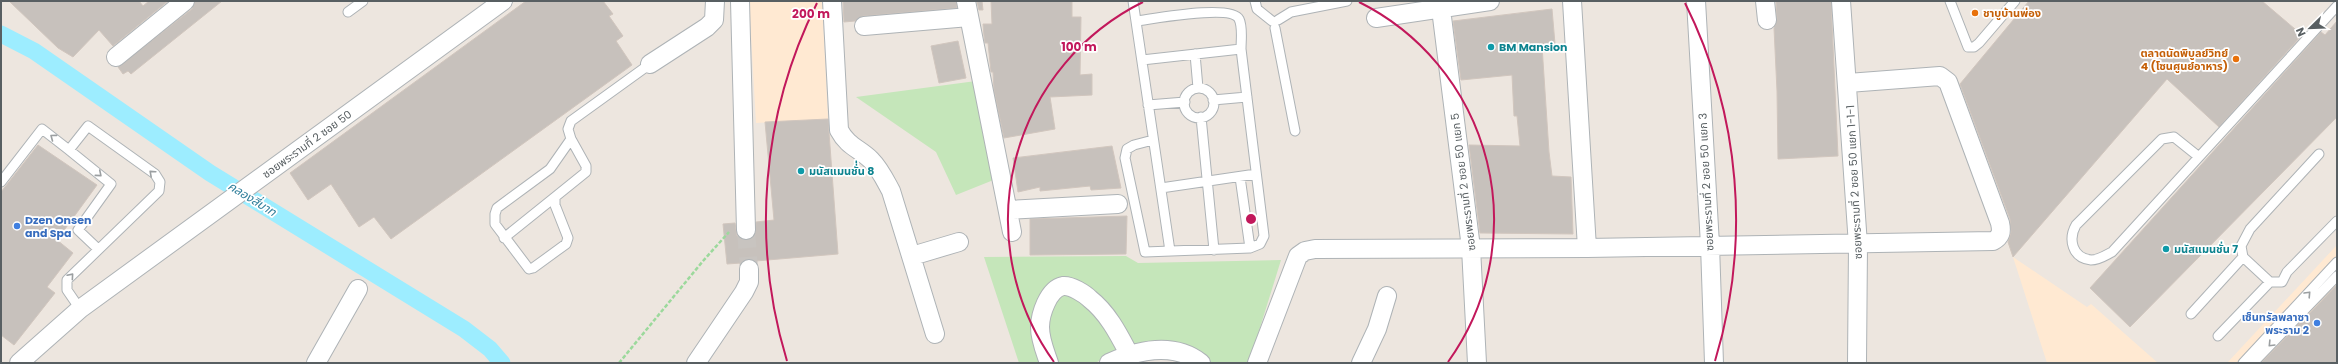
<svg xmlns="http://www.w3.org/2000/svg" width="2338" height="364" font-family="Poppins,'Noto Sans Thai',sans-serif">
<rect width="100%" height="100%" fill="#ede6df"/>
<path fill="#ffe9d2" d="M749,1H822L828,119L756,123Z
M2337,245V363H2227Z
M2013,257L2087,307L2091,304L2158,363H2047Z"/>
<path fill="#c5e6ba" d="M976,81L996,179L956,195L936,152L856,97Z
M1126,256L1138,263L1281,260L1249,363H1211L1203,355L1140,344L1130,345L1108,312L1052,286L1042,363H1019L984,257Z
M1070,293L1095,311L1119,351L1095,363H1053C1048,342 1040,297 1070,293Z"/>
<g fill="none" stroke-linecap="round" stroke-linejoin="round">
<path stroke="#9dedff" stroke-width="17" d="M1,34L34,51L210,173L464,329L490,349L502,363"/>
</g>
<path fill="#c7c1bc" stroke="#d1c6be" d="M9,1H139L143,6L149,1H168L113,46L99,30L73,57L58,48Z
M195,1H222L131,74L128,71L123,74L118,67L192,9Z
M526,1H603L613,14L609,16L623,36L616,41L632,65L391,239L374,217L359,227L331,184L308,200L290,173Z
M843,1H956L957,8L863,16L855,21L844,22Z
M977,1H982L983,10H979Z
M991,1H1072V17H1081L1080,75L1092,74V95L1050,97L1055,129L1004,138L994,90L993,72H991L988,43H985L984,36L983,24H992Z
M1776,1H1831L1838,156L1778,159L1777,91L1774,28L1777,19Z
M2029,1H2262L2302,35L2219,127L2167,79L2013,257L2008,242L2011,232L2010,219L1960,84Z
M1552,9L1555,44L1542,46L1549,152L1552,176L1571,177L1573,234L1480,233L1469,145L1520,146L1517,116H1514L1512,75L1461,80L1453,21Z
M2337,21V117L2130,327L2090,288L2321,32L2325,35Z
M958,41L966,78L939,83L931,46Z
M828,119L838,254L756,261L749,259L741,263L727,264L723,224L735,223L737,236L747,240L755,235L756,222L774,220L765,122Z
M38,145L97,185L57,240L73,253L47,287L55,293L14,345L1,335V192Z
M1112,146L1121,188L1091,190L1090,186L1040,191V187L1018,192L1013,158Z
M1127,216L1126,254L1030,255V219Z
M2337,285V363H2261Z"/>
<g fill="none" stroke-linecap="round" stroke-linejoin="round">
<path stroke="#c8c4c0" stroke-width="18" stroke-dasharray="18 9" stroke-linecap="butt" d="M746,230L749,269"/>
<g stroke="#aeb3b6" stroke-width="11">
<path id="lane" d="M1133,1L1170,251
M1255,1L1257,9L1272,21
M1950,1L1968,47H1974L1979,43L2015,1
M348,12L363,1
M1278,20L1291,12L1347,1
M1136,21C1153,19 1231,4 1239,19C1243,27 1241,40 1241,49
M1275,28L1295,131
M1195,54L1198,88
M1142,60L1241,49L1264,236L1260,244L1250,248L1145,252L1125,158L1127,149L1134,145L1153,140
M1184 103a15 15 0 1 1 30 0a15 15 0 1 1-30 0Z
M1213,100L1247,97
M1148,105L1185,102
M1201,117L1214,250
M571,139L586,166V172L555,197V205L568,238L566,244L533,268L529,269L495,224V214L497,208L550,169L571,139L568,129L571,121L650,64
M69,150L111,184L78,230L98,249
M2319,154L2250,229L2241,246L2243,257L2270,282H2282L2287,272L2337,221
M2199,157L2174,137L2162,139L2076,225C2068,239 2072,258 2091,260C2099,260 2106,255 2112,252L2337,6
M1240,177L1250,248
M1,182L42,129L69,150L88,126L155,174L160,182L159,191L67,280V290L80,309
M1161,188L1256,174
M504,238L555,197
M2191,314L2243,257
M2218,336L2270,282
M2243,363L2337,262
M2253,363L2337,276"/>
</g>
<g stroke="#aeb3b6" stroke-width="20">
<path id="street" d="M740,1L746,230
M832,1L839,130C848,147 859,148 871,160C880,169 885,180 891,191L935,334
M966,1L1012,232
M1440,1L1471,248L1477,363
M1572,1L1587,248
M1696,1L1710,245L1714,363
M1765,1L1767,20
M1841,1L1858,245L1857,363
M1376,18L1490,1
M864,26L969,17
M116,57L185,1
M650,64L707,27L714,20L715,1
M1008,210L1118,204
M912,256L959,242
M19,363L80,309L503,1
M316,363L358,289
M696,363L744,292L749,282V269
M1049,363C1045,351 1040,340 1040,327C1040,315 1048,289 1063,286C1071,285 1085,294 1090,299C1108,313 1119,335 1129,354
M1109,363C1138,350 1174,342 1201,363
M1257,363L1298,256L1305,251L1315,249L1587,248L1993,241C2001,237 2002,232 2000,223L1948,82L1940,76L1848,83
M1361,363L1377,329L1387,296"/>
</g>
<path stroke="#9cd99c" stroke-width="2.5" stroke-dasharray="4 2" stroke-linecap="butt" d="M619,363L703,261L729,232"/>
<use href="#lane" stroke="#fff" stroke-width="9"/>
<use href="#street" stroke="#fff" stroke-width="18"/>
</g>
<defs><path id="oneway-chevron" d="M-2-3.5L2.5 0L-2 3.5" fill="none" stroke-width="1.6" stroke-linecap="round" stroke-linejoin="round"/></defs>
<g stroke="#9b9fa1">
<use href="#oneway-chevron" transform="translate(53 137) rotate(-143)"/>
<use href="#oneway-chevron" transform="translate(152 173) rotate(-138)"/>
<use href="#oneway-chevron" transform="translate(99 174) rotate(40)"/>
<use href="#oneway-chevron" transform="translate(71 276) rotate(-49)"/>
<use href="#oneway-chevron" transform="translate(2308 294) rotate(-47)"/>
<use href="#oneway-chevron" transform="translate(2271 344) rotate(134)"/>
</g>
<g fill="none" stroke="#c2185b" stroke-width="2">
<path d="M1054 362A243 243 0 0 1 1143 2M1359 2A243 243 0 0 1 1448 362"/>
<path d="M787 361A485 485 0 0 1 817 3M1685 3A485 485 0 0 1 1715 361"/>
</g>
<g fill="#e8710a" stroke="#fff" stroke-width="1.5">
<circle cx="1975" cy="13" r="4"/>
<circle cx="2236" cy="59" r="4"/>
</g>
<g fill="#0f9aa8" stroke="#fff" stroke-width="1.5">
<circle cx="1491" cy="47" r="4"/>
<circle cx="801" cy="171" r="4"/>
<circle cx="2166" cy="249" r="4"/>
</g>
<g fill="#3f7fe0" stroke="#fff" stroke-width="1.5">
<circle cx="17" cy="226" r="4"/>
<circle cx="2317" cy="323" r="4"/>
</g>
<g text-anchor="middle" stroke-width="3.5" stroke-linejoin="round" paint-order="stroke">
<g font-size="11" font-weight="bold" fill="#c56008" stroke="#fff" text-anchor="start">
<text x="1983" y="17">ชาบูบ้านพ่อง</text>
<text x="2228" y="57" text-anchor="end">ตลาดนัดพิบูลย์วิทย์<tspan x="2228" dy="13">4 (โซนศูนย์อาหาร)</tspan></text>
</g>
<g font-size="11" font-weight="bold" fill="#0d838f" stroke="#fff" text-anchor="start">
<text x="1499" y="51">BM Mansion</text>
<text x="809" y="175">มนัสแมนชั่่น 8</text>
<text x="2174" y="253">มนัสแมนชั่น 7</text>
</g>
<g font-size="11" fill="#585f62" stroke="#fff">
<text transform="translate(307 144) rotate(-36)" y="4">ซอยพระรามที่ 2 ซอย 50</text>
<text transform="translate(1463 182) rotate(-97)" y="4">ซอยพระรามที่ 2 ซอย 50 แยก 5</text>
<text transform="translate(1706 182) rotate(-93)" y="4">ซอยพระรามที่ 2 ซอย 50 แยก 3</text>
<text transform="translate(1854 182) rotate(-93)" y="4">ซอยพระรามที่ 2 ซอย 50 แยก 1-1-1</text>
</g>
<g font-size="11" font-weight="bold" fill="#366cbe" stroke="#fff" text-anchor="start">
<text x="25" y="224">Dzen Onsen<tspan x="25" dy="13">and Spa</tspan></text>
<text x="2309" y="321" text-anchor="end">เซ็นทรัลพลาซา<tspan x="2309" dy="13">พระราม 2</tspan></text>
</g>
<g font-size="12" font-style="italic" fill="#307e9a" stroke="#fff">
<text transform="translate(252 199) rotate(32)" y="4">คลองสี่บาท</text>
</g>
</g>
<circle cx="1251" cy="219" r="6" fill="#c2185b" stroke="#fff" stroke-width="2"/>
<g font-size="12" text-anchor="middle" font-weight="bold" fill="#c2185b" stroke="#fff" stroke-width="3.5" stroke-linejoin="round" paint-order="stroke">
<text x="811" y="18">200 m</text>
<text x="1079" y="51">100 m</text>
</g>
<rect width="2338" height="364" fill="none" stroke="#585f62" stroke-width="4"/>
<g transform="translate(2310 28) rotate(247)" stroke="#ffffff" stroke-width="3" paint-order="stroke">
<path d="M0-3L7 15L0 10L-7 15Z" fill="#585f62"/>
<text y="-6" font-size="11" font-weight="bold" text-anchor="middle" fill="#585f62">N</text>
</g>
</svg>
